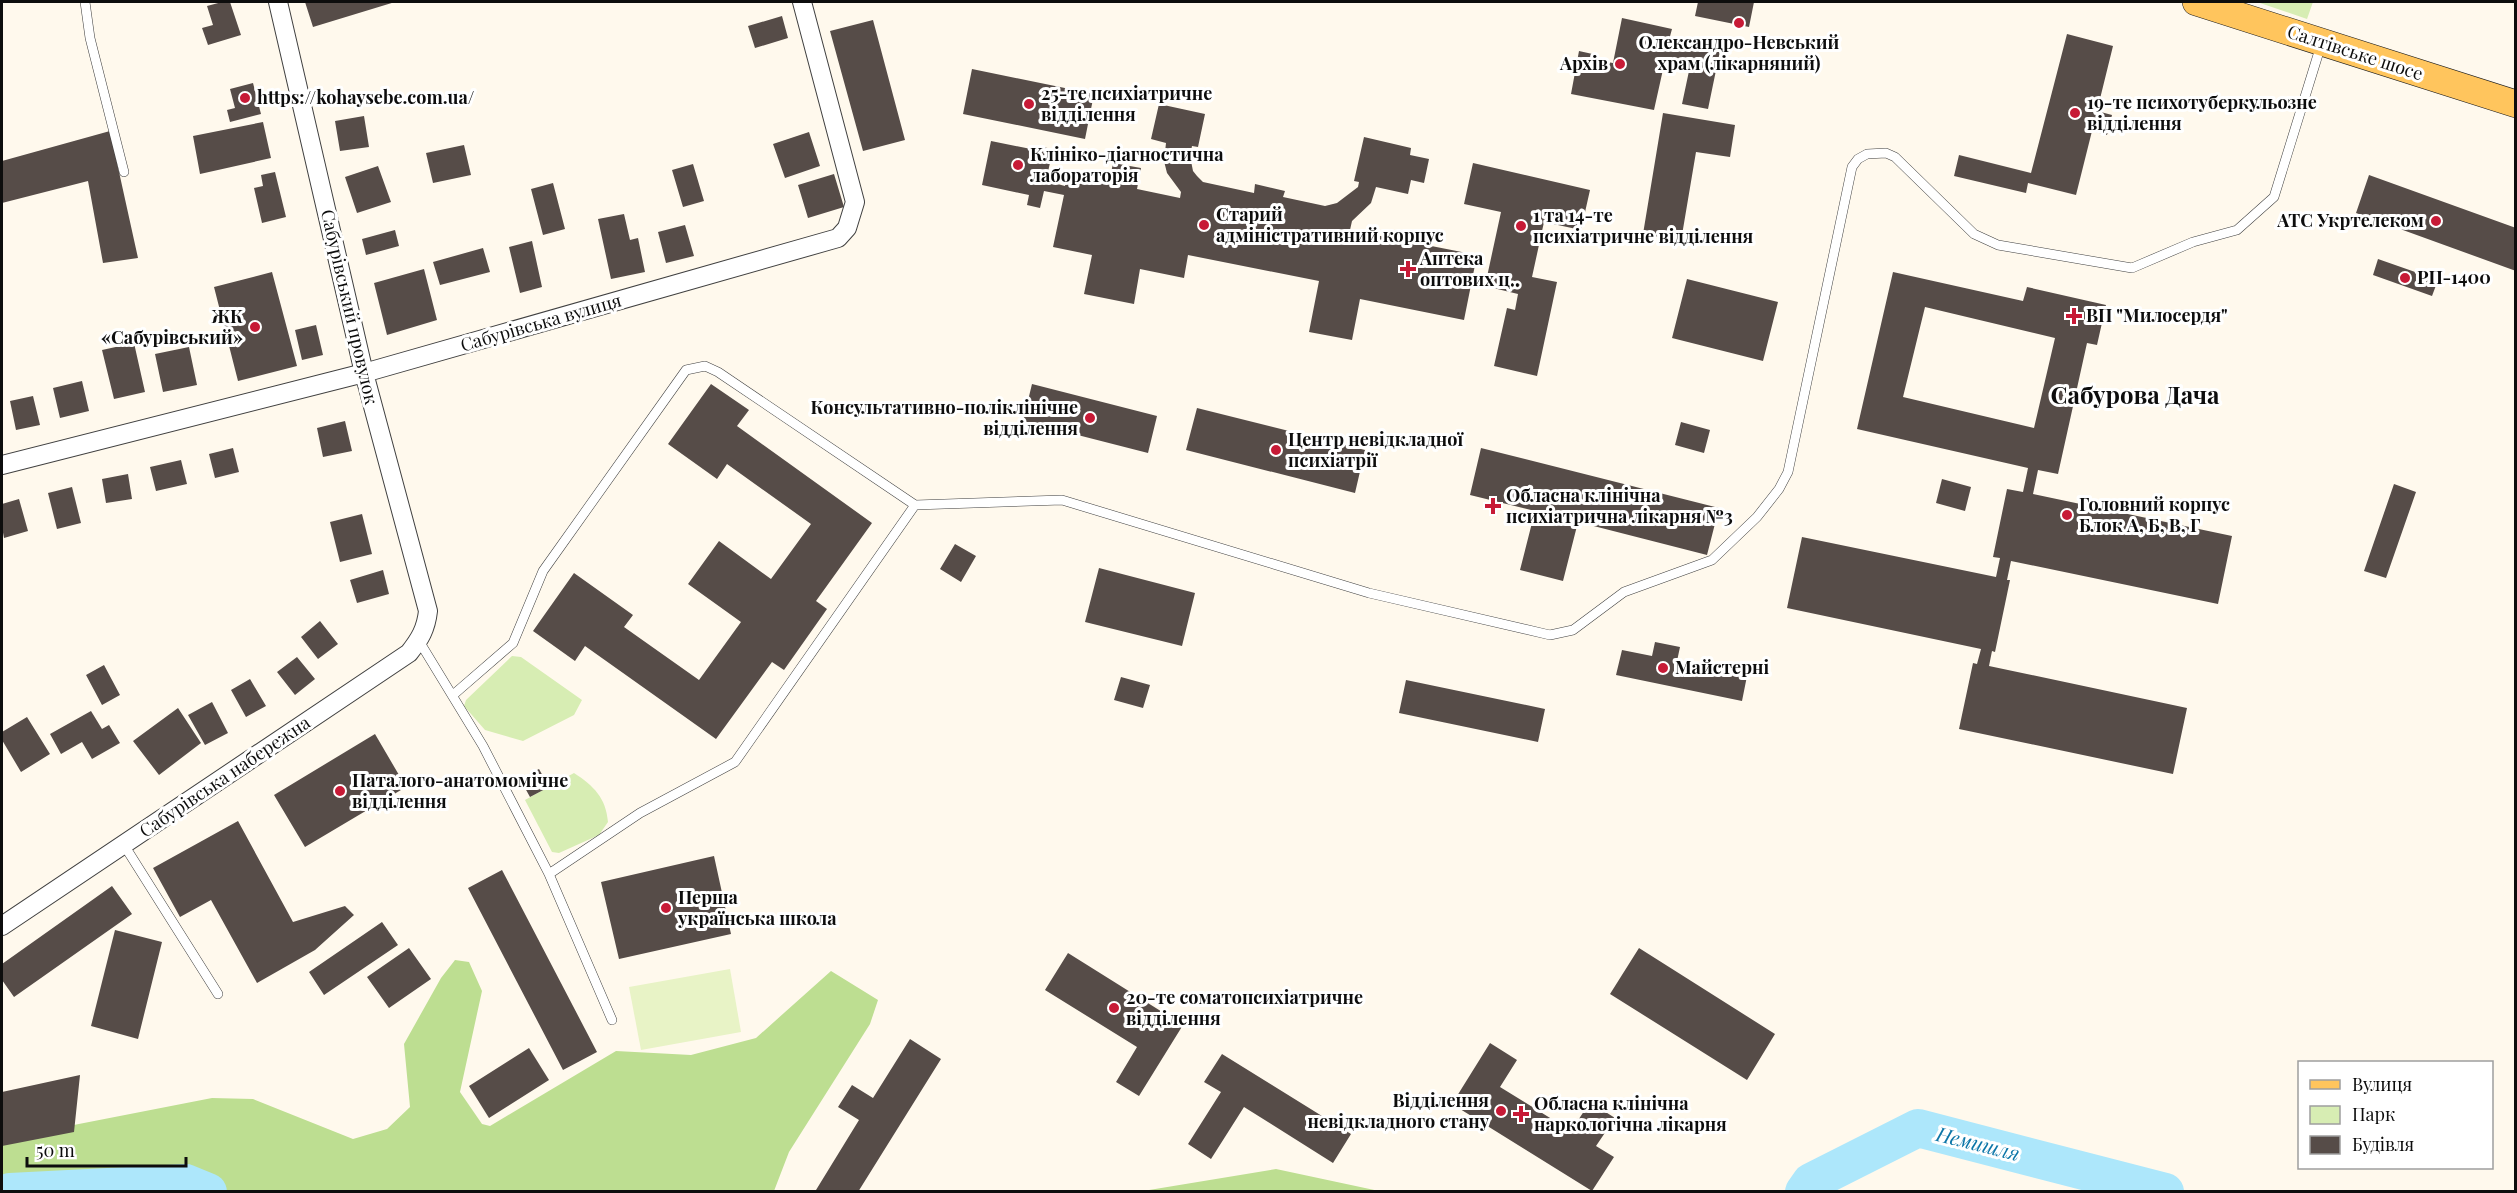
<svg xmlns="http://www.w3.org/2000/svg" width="2517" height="1193" font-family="'Playfair Display',serif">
<rect width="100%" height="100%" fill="#fff9ed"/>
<path fill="#d7edb3" d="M2257,2H2313L2307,19Z
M512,656L521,657L582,700L574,715L523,741L485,730L464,706L466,700Z
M574,773C594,786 606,798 608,822L599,835L559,853L552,852L525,800Z"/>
<path fill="#bdde91" d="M455,960L469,962L482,991L460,1092L482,1124L490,1126L616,1051L691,1055L756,1038L831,971L878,1000L870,1024L789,1152L774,1191L2,1192V1139L212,1098L253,1099L353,1139L387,1129L410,1107L404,1044L441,978Z
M1276,1169L1379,1191H1143Z"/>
<path fill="#e8f3c6" d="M730,969L741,1032L641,1050L629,987Z"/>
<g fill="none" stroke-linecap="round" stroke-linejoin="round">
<path stroke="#ade7fb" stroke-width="38" d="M10,1192L186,1183L208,1192
M1804,1192L1811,1182L1918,1128L2165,1192"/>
</g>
<path fill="#564c48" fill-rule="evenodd" d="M222,2H230L241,35L208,45L202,28L213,25L207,6Z
M305,2H395L313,27Z
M1698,2H1754L1749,27L1695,16Z
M782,16L788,38L755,48L748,26Z
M1622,18L1672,29L1669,40L1720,51L1708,109L1682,104L1689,71L1664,65L1654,110L1571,94L1579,51L1597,55L1596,60L1613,63Z
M873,20L905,140L863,151L830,31Z
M2067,34L2113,46L2097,111L2112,115L2107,135L2092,131L2076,195L2028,183L2026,193L1954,176L1959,155L2031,173Z
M972,69L1094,94L1085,139L963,114Z
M253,83L261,114L230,122L227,110L235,108L230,89Z
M1159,104L1205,114L1198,147L1192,146L1190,156L1193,171L1197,176L1203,182L1254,193L1255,184L1285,191L1283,197L1325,206L1337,203L1358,187L1359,182L1354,181L1364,137L1411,148L1410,155L1429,159L1424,183L1411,180L1408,194L1376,187L1371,203L1352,221L1350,230L1477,255L1464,320L1360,299L1352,340L1309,332L1319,281L1188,255L1184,278L1140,269L1134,304L1084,294L1092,255L1053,247L1064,195L1044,191L1040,208L1027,205L1029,195L982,185L991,141L1031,149V145L1053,149L1046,181L1065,186L1067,175L1109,183L1113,163L1141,168L1137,189L1180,198L1181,192L1167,173L1164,161L1166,143L1151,139Z
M1663,113L1735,125L1730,157L1696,152L1681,241L1643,234Z
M364,116L369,147L340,151L335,121Z
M263,122L271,158L200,174L193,136Z
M110,131L138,258L103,263L88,181L2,203V161Z
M809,132L820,166L785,178L773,144Z
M464,145L471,175L433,183L426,153Z
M1473,163L1590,190L1581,230L1544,222L1532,277L1557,282L1537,376L1494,366L1507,308L1515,310L1518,294L1485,286L1501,212L1464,204Z
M693,164L704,201L683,207L672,170Z
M378,166L391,202L357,213L345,177Z
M275,172L286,217L262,223L254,188L263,186L261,175Z
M834,174L844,207L808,218L798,185Z
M2369,175L2516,228V271L2356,213Z
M553,183L565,229L543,235L531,189Z
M624,214L630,240L638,238L645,272L611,279L598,219Z
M685,225L694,256L666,263L658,232Z
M395,230L399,246L366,255L362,239Z
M532,241L542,287L520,293L509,247Z
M483,248L490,272L440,285L433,262Z
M2378,259L2438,280L2432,296L2373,275Z
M424,269L437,320L387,335L374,283Z
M272,272L297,366L238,381L214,287Z
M1893,272L2023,301L2027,287L2106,305L2097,345L2087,343L2058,474L2038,470L2033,494L2232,536L2218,604L2011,561L2007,580H2010L1995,652L1992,651L1989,666L2187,708L2173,774L1959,729L1973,663L1977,664L1981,649L1787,608L1802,537L1996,577L2000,558L1993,557L2007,489L2023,492L2028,468L1857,429ZM1925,307L2055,338L2034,428L1903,397Z
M1687,279L1778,302L1763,361L1672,338Z
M316,325L323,355L302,360L295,330Z
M134,343L145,392L114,399L102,350Z
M189,347L197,385L163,392L155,354Z
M82,381L89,411L60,418L53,388Z
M711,384L749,410L737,426L872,523L816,601L827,609L784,670L772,662L716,739L585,646L575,661L533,631L574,573L633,615L624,627L699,680L741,622L688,584L719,541L771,579L811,524L727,464L717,479L668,444Z
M1032,384L1157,416L1148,453L1023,421Z
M33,396L40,425L16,430L10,401Z
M1197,408L1365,450L1355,493L1186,450Z
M345,421L352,451L323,457L317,428Z
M1681,422L1710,430L1704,453L1675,445Z
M233,448L239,472L215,478L209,454Z
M1481,448L1719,508L1707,555L1578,522L1563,581L1520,570L1535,511L1470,495Z
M181,460L187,484L156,491L150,467Z
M128,474L132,499L106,503L102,479Z
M1942,479L1971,487L1965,511L1936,503Z
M2394,484L2416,492L2386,578L2364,571Z
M72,487L81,523L57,529L48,493Z
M19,499L28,531L4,538L2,527V504Z
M362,514L372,554L340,562L330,522Z
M955,544L976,556L961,582L940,569Z
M1099,568L1195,593L1182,646L1085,622Z
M383,570L389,594L357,603L350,580Z
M320,621L338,644L318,659L301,637Z
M1655,642L1680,647L1677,661L1747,676L1742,701L1616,675L1622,650L1652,656Z
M297,657L315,679L295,695L277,672Z
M104,665L120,695L102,705L86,675Z
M1121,677L1150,685L1143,708L1114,700Z
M250,679L266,706L246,717L231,690Z
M1406,680L1545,709L1538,742L1399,713Z
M212,702L228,733L205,745L188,715Z
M178,708L201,743L159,775L133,741Z
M91,711L102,729L109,725L120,743L92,759L82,742L61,754L50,734Z
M27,717L50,754L21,772L2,740V732Z
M375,734L406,787L305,847L274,795Z
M539,769L549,787L530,797L520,779Z
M238,821L293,922L345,906L354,915L315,950L257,983L211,900L180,917L153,868Z
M714,856L731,934L619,959L601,882Z
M502,870L597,1052L563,1070L468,888Z
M112,886L132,914L14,997L2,980V964Z
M382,922L398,945L324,995L309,972Z
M115,930L162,942L138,1039L91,1026Z
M409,948L431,979L389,1008L367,977Z
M1639,948L1775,1034L1747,1080L1610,994Z
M1068,953L1183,1025L1139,1096L1116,1082L1137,1047L1045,990Z
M910,1039L941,1059L858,1192H819L816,1190L859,1120L838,1107L852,1085L873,1098Z
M1490,1043L1517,1060L1500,1087L1571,1131L1590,1102L1615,1118L1596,1146L1614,1157L1592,1191L1452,1104Z
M529,1048L549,1080L489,1118L469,1086Z
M1222,1054L1351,1134L1333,1163L1244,1107L1211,1159L1188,1144L1221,1092L1204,1082Z
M80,1075L74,1132L2,1146V1092Z"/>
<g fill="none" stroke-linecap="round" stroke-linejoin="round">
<g stroke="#404040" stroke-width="10">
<path id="lane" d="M85,2L90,38L124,172
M915,505L1062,500L1369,593L1550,635L1573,630L1624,592L1712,560L1757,517L1779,489L1788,472L1852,167L1858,159L1867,154L1886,153L1895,157L1974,234L1998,245L2132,268L2193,242L2237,230L2274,197L2321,45
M419,641L483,746L549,874L612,1020
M453,695L513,643L543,571L686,370L705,366L718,372L915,505L735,762L640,813L549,874
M124,845L218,994"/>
</g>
<g stroke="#404040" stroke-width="20">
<path id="street" d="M2,465L364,373L838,238L847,228L855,202L802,2
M2,926L409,653C420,639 426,629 428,611L364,373L278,2"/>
</g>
<g stroke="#1e1e1e" stroke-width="28">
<path id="primary" d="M2196,2L2516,104"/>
</g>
<use href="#lane" stroke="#fff" stroke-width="9"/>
<use href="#street" stroke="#fff" stroke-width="18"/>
<use href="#primary" stroke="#ffc55d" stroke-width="27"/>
</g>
<g fill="#c71a36" stroke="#fff" stroke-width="2">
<circle cx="1739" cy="23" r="6"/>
<circle cx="1620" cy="64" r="6"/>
<circle cx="245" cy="98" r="6"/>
<circle cx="1029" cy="104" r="6"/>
<circle cx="2075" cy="113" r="6"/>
<circle cx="1018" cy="165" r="6"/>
<circle cx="2436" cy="221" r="6"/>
<circle cx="1204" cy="225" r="6"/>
<circle cx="1521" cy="226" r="6"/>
<path d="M1405 260h6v6h6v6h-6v6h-6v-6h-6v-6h6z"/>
<circle cx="2405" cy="278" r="6"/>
<path d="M2071 307h6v6h6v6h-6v6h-6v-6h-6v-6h6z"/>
<circle cx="255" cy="327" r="6"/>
<circle cx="1090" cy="418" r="6"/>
<circle cx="1276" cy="450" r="6"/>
<path d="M1490 497h6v6h6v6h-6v6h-6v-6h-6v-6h6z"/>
<circle cx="2067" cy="515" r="6"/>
<circle cx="1663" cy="668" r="6"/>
<circle cx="340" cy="791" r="6"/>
<circle cx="666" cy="908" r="6"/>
<circle cx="1114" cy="1008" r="6"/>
<circle cx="1501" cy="1111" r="6"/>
<path d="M1518 1105h6v6h6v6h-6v6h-6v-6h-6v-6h6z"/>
</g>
<g text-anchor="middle" stroke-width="6" stroke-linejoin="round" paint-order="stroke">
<g font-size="18" font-weight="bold" fill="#0d0d0d" stroke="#fff" text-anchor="start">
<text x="1739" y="49" text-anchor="middle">Олександро-Невський<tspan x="1739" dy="21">храм (лікарняний)</tspan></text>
<text x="1608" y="70" text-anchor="end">Архів</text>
<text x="1041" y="100">25-те психіатричне<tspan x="1041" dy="21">відділення</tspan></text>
<text x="257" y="104">https://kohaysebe.com.ua/</text>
<text x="2087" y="109">19-те психотуберкульозне<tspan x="2087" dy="21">відділення</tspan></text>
<text x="1030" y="161">Клініко-діагностична<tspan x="1030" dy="21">лабораторія</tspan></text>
<text x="1216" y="221">Старий<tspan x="1216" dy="21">адміністративний корпус</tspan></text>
<text x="1533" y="222">1 та 14-те<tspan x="1533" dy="21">психіатричне відділення</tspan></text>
<text x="2424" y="227" text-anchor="end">АТС Укртелеком</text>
<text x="1420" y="265">Аптека<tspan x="1420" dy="21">оптових ц‥</tspan></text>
<text x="2417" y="284">РП-1400</text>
<text x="2086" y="322">ВП "Милосердя"</text>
<text x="243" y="323" text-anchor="end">ЖК<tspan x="243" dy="21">«Сабурівський»</tspan></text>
<text x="1078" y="414" text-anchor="end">Консультативно-поліклінічне<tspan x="1078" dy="21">відділення</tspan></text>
<text x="1288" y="446">Центр невідкладної<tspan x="1288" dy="21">психіатрії</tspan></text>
<text x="1506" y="502">Обласна клінічна<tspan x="1506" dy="21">психіатрична лікарня №3</tspan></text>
<text x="2079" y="511">Головний корпус<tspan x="2079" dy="21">Блок А, Б, В, Г</tspan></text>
<text x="1675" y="674">Майстерні</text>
<text x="352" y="787">Паталого-анатомомічне<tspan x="352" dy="21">відділення</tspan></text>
<text x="678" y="904">Перша<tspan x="678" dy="21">українська школа</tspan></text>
<text x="1126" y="1004">20-те соматопсихіатричне<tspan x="1126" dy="21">відділення</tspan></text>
<text x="1489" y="1107" text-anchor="end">Відділення<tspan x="1489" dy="21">невідкладного стану</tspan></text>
<text x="1534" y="1110">Обласна клінічна<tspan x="1534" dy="21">наркологічна лікарня</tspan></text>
</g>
<g font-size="18" fill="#0d0d0d" stroke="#fff">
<text transform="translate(2355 53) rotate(18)" y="6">Салтівське шосе</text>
<text transform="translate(349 307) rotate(77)" y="6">Сабурівський провулок</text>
<text transform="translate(541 323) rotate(-16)" y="6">Сабурівська вулиця</text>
<text transform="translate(225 777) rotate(-34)" y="6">Сабурівська набережна</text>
</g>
<g font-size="20" font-style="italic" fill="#0d76a8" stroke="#fff">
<text transform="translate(1978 1144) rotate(14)" y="7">Немишля</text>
</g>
<g font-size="24" font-weight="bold" fill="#0d0d0d" stroke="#fff">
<text x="2135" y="404">Сабурова Дача</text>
</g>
</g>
<rect width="2517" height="1193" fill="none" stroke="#0d0d0d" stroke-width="6"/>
<rect x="2298" y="1061" width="195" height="108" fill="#ffffff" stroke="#9e9e9e" stroke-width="1.5"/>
<rect x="2310" y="1080" width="30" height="9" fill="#ffc55d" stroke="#9e9e9e" stroke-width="1.5"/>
<text x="2352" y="1091" font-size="18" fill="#0d0d0d">Вулиця</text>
<rect x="2310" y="1106" width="30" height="18" fill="#d7edb3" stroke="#9e9e9e" stroke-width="1.5"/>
<text x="2352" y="1121" font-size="18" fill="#0d0d0d">Парк</text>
<rect x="2310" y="1136" width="30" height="18" fill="#564c48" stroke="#9e9e9e" stroke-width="1.5"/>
<text x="2352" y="1151" font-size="18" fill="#0d0d0d">Будівля</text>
<path d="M27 1157v9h159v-9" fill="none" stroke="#0d0d0d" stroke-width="3"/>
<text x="36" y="1157" font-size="18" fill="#0d0d0d" stroke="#ffffff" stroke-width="4.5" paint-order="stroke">50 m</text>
</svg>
